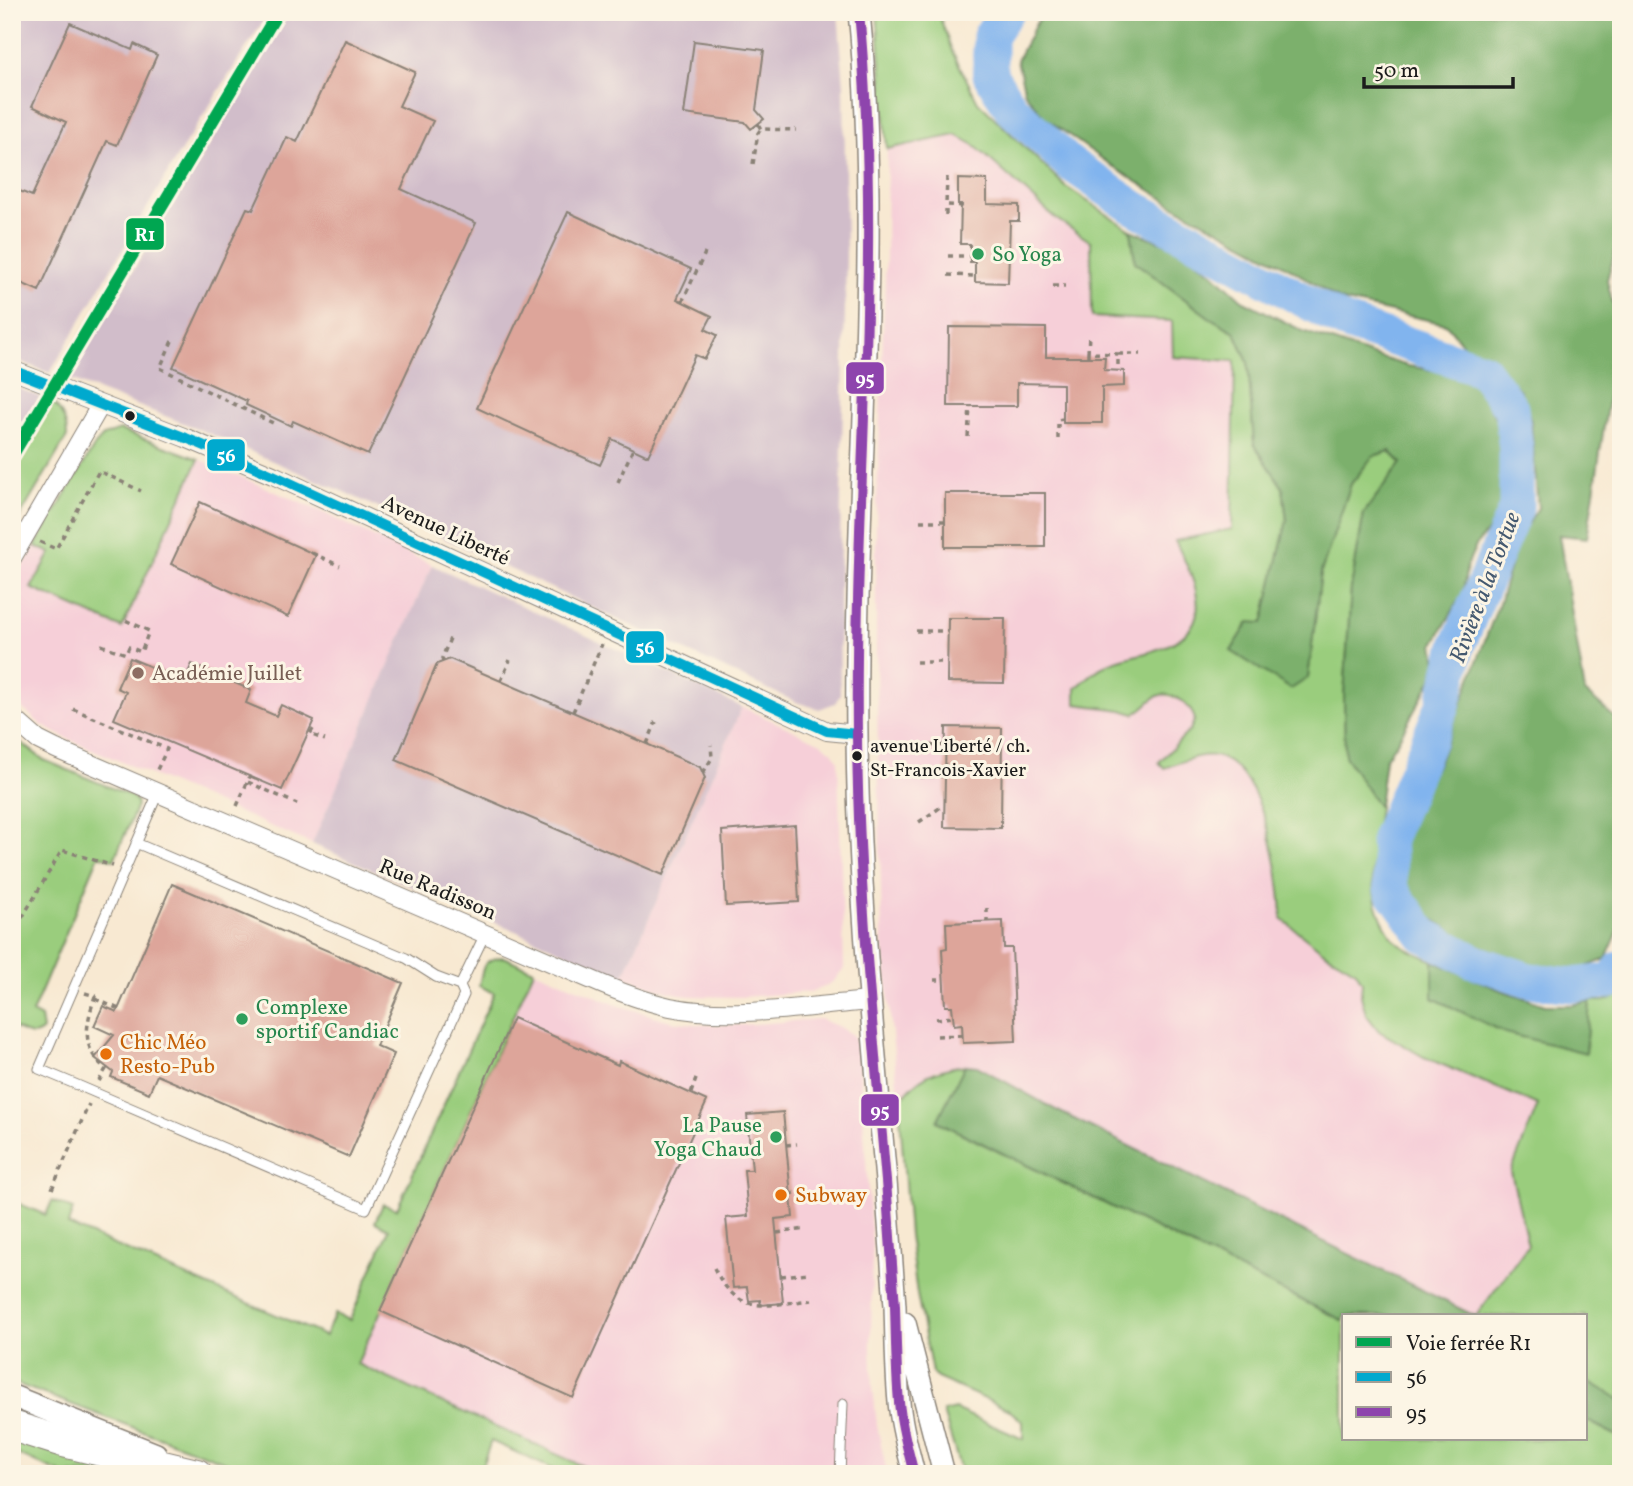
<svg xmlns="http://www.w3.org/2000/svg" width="1633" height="1486" font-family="Vollkorn,serif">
<rect width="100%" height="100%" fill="#fcf5e5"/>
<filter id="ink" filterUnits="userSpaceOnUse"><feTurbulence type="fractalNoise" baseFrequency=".0143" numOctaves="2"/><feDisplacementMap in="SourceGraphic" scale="14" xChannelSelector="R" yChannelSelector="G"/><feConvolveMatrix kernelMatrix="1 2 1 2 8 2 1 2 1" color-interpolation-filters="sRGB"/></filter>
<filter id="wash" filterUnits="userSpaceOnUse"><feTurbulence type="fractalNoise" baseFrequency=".00686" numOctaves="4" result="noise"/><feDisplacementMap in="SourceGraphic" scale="28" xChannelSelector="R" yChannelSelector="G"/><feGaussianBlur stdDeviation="1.57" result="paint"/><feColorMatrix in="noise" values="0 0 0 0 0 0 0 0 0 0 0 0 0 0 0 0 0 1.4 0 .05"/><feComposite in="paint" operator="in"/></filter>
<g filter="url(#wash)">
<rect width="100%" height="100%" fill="#f8e9d2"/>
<path fill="#f6cfd8" d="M956,135L974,145L1055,218L1091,242L1172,321L1173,357L1235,360L1232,530L1176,542L1188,566L1197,594L1198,618L1185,636L1155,650L1135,655L1076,704L1122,710L1134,713L1143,710L1155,697L1163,695L1178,700L1191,708L1195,719L1190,730L1160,762L1164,768L1208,755L1222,758L1243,774L1260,805L1277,858L1282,919L1324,952L1356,971L1362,982L1361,996L1379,1031L1424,1057L1538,1106L1511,1172L1528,1245L1476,1316L1058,1111L977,1066L965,1065L935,1070L905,1093L899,1103L882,934L876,659V526L886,256L887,149Z
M199,459L322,512L432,565L312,844L66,738L43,726L23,709L12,692V585L35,546L138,593Z
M742,707L821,743L832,751L838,761L844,968L834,981L822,988L810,992L740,997L689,996L660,990L623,977Z
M534,970L617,1005L671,1021L700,1025H742L820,1019L842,1028L853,1036L858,1046L872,1247L871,1349L873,1389L877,1425L887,1474H590L588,1469L357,1364Z"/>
<path fill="#d1bdca" d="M12,12H269L177,157L50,373L12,358Z
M289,12H838L844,85L846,256L839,594L840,695L835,703L819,709L796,702L344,492L199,429L68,379Z
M12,386L40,397L12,439Z
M432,565L742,707L623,977L312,844Z"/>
<path fill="#9acd7d" stroke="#5b744c" stroke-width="2" d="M877,12H938L952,51L978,102L1066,187L1131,230L1135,262L1209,317L1235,332L1248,362L1254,444L1283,488L1287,521L1263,623L1232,651L1253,663L1308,678L1321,572L1351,484L1373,456L1390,451L1401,463L1364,513L1351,588L1344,696L1345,756L1379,807C1373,853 1363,900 1394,939C1402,949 1422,955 1433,961V998L1586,1052L1590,1001H1604L1621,995V1400L1586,1380V1316H1476L1528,1245L1511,1172L1538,1105L1424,1057L1379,1031L1366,1014L1361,996L1362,982L1356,971L1324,952L1282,919C1281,875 1266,777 1221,758C1205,750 1180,763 1164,768L1159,762L1190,730L1195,719C1191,706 1172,690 1158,696C1149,700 1144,709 1134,714L1122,710L1076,704V688C1085,680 1095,670 1106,665C1120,658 1137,656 1152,651C1218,632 1200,589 1175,541L1232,529L1235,361L1173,357L1172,321L1092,317L1091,242L1055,218L974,145L956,135L887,149Z
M52,401C62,413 67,421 67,437L12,530V469Z
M120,430L199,459L122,628L31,588L51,553L35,546L95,445L103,436Z
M12,736L44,760L131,796L136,800L137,806L114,860L99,855L32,1013L41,1018L43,1030C34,1040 23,1032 12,1027Z
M503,957L534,970L357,1364L589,1469L590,1474H558L555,1470L491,1441L479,1474H257L12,1382V1201L46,1215L52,1201L73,1209L68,1225L325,1336L335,1314L350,1320L389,1229L375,1222L383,1204L397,1209L494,993L479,986C483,967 482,959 503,957Z
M965,1065L938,1122L1344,1321V1439H1586V1420L1621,1438V1474H962L943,1412L955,1409L1023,1439V1422L1008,1409L937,1378L932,1373L917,1294L909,1235L899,1103C915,1077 936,1069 965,1065Z
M12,1439L130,1474H63L12,1452Z"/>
<path fill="#7bb06c" stroke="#4c6644" stroke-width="2" d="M1042,12H1621V231L1607,280L1619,328L1587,538L1559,535L1585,692L1614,717L1621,716V925L1606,959L1574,972L1538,967L1472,943L1424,914L1405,887L1398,851L1415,808L1439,761L1461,704L1500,600L1518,539L1538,508L1531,421L1520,390L1498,369L1464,346L1446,324L1342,301L1291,269L1178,208L1115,168L1045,118L1025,93L1017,60Z
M1131,230L1182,250L1213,273L1242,300L1303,331L1375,356L1408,366L1460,375L1476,386L1486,399L1499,425L1506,458L1507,494L1496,521L1477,544L1467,565L1463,593L1434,644L1437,662L1432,679L1397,742L1385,759L1379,807L1345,756L1344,696L1351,588L1364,513L1401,463L1390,451L1373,456L1351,484L1321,572L1308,678L1291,689L1231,651L1249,622L1263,623L1287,520L1283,488L1254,444L1248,362L1235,332L1209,317L1135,262Z
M1433,961L1498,989L1545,1005H1572L1590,1001L1586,1053L1505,1033L1433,998Z
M965,1065L977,1066L1058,1111L1475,1316H1344V1321L937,1121Z
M1586,1380L1621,1400V1438L1586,1420Z"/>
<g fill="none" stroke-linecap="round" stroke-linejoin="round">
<path stroke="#81b4ee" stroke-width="35" d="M1006,12L990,36V75L1011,108L1069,163L1133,207L1344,322L1483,370L1511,408L1516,449V508L1458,645L1443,705L1388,839L1391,890L1424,935L1473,961L1529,980L1573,985L1611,981L1621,968"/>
</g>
<g id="blocks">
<path fill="#dda59a" d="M70,23L132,50L134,44L157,55L117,145L107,141L39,291L12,279V188L32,196L66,122L32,106Z
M345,40L415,72L399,106L433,121L401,189L476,223L368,455L293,421L291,426L246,405L247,401L173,367L247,208L253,210L287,137L297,142Z
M694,41L764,50L756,110L764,119L751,129L745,122L684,114Z
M958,179L987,180V204L1019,205V221H1010L1008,283L975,282V262H970V244H960L961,204H958Z
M568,212L691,269L677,299L712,316L705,329L717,335L705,359L695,355L648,456L612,439L600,465L477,408Z
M949,327L1046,328V357H1105L1104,370L1124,371V386L1102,387V423H1063V384L1017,383V406H948Z
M945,493H1045V547H945Z
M200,502L316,555L288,617L171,564Z
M948,618H1005L1004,683L947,682Z
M130,658L184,681L192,664L251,690L246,703L276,716L281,705L314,720L282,790L114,719L126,692L117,688Z
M450,659L700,767L705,778L663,875L396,760L437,664Z
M946,727L1002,728L1001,828L944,827Z
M795,825L799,902L726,906L722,831Z
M172,884L403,983L376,1046L394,1054L349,1157L157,1075L149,1093L111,1077L113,1072L95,1058L114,1035L94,1026L103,1006L117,1012Z
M1003,921L1004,948H1012L1016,1041L963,1043L962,1024L954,1025L952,1006H945L942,949L947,948L946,923Z
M513,1018L618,1065L619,1061L707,1101L573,1398L380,1311Z
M783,1112L793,1217L775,1219L783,1303L761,1305L760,1300L749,1301L747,1287L733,1288L726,1218L748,1216L744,1170H752L747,1115Z"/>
</g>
</g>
<g filter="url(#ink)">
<use href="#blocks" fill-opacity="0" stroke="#8a8277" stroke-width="2"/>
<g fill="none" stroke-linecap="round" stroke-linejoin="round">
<g stroke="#8a8277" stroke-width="11">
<path id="service" d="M158,793L39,1069L75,1084L366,1209L464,995L460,986L485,934
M136,843L406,958L436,977L460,986
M840,1474L843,1404"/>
</g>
<g stroke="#8a8277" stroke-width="20">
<path id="minor" d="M12,370L186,438L273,475L827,731L857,734
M12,558L100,406
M12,717L38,740L56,749L592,980C617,991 643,1001 670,1007C734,1020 805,1006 870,1001"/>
</g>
<g stroke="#8a8277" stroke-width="24">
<path id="tertiary" d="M859,12C882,252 854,493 857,733C858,883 873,1033 886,1181C889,1223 892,1265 895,1306C896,1338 896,1370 899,1402C901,1426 908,1450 914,1474
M905,1323L944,1474
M12,1396L156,1454"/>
</g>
<g stroke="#8a8277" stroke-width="32">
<path id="motorway" d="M12,1426L63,1442L197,1474"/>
</g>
<path stroke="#8a8277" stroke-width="3.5" stroke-dasharray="5 5" stroke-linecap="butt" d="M758,124L761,129L796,130
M753,164L758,133L761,129
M947,177L946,205L967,206
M946,215V205
M948,256H970
M948,275L975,276
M1053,286H1065
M682,302L705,253
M172,341L160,368L277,425
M1088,353L1089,334
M1118,354H1141
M1088,357V353L1118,354V370
M968,437L970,406
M1058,439V420L1063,419
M618,482L633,449
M920,521H945
M40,542L56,549L99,471L141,491
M312,553L340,566
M916,631H948
M101,645L126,654L129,647L141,652L149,631L125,620
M443,662L442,658L451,636
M916,662H948
M501,681L510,660
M73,709L167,749L155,774
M573,712L602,644
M313,729L310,734L325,740
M647,744L656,722
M920,746L945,745
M703,773L712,758L711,745
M919,777L945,776
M248,782L297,804
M237,806L250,776
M919,822L941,807H944
M987,908V921
M12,935L62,850L113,866
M934,980H943
M85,993L95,996C86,1025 80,1048 106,1069L99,1081
M95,999L119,1009
M936,1019L953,1017
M937,1036L962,1035
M691,1093L697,1076
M786,1145L797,1144
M52,1189L89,1104
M790,1194L802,1192
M777,1233L805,1229
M714,1268C739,1317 764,1305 811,1300
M781,1276L809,1273"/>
<use href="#service" stroke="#fff" stroke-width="9"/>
<use href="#minor" stroke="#fff" stroke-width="18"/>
<use href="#tertiary" stroke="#fff" stroke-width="21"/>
<use href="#motorway" stroke="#fff" stroke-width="30"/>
<g stroke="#fcf5e5" stroke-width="16">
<path id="bus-1" d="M12,370L186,438L273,475L827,731L857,734"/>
</g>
<g stroke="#fcf5e5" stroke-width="16">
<path id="bus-2" d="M859,12C882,252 854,493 857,733C858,883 873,1033 886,1181C889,1223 892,1265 895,1306C896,1338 896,1370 899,1402C901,1426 908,1450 914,1474"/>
</g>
<use href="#bus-1" stroke="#00a9ce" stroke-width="10"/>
<use href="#bus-2" stroke="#8e44ad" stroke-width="10"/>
<g stroke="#fcf5e5" stroke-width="18">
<path id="rail-1" d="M12,456L278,12"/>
</g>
<use href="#rail-1" stroke="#00a651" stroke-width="12"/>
</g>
</g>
<g fill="#2e9e5b" stroke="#fcf5e5" stroke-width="2.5">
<circle cx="978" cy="254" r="7"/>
<circle cx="242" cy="1019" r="7"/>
<circle cx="776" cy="1137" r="7"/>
</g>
<g fill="#1c1c1c" stroke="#fcf5e5" stroke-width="2.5">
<circle cx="130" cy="416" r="6"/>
<circle cx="857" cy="756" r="6"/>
</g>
<circle fill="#8d6e63" stroke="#fcf5e5" stroke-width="2.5" cx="138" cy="673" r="7"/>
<g fill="#e8710a" stroke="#fcf5e5" stroke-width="2.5">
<circle cx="106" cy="1054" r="7"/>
<circle cx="781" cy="1195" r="7"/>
</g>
<g text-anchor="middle" stroke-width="6" stroke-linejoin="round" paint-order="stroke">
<g font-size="19" fill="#1c1c1c" stroke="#fcf5e5" text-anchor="start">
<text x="870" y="752">avenue Liberté / ch.<tspan x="870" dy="24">St-Francois-Xavier</tspan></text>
</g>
<g font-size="21" fill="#27864d" stroke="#fcf5e5" text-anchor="start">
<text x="992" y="261">So Yoga</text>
<text x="256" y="1014">Complexe<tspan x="256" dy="24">sportif Candiac</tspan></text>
<text x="762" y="1132" text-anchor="end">La Pause<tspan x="762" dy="24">Yoga Chaud</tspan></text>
</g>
<g font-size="21" fill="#1c1c1c" stroke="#fcf5e5">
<text transform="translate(446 530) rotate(25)" y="7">Avenue Liberté</text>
<text transform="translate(438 889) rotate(23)" y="7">Rue Radisson</text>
</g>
<g font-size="21" fill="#785e54" stroke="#fcf5e5" text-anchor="start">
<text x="152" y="680">Académie Juillet</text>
</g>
<g font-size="21" fill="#c56008" stroke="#fcf5e5" text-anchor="start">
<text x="120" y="1049">Chic Méo<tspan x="120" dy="24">Resto-Pub</tspan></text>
<text x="795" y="1202">Subway</text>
</g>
<g font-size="23" font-style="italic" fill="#445970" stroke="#fcf5e5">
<text transform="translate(1484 587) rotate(-69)" y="8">Rivière à la Tortue</text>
</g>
</g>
<g stroke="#fcf5e5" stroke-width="2.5">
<rect x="125" y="217" width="40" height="34" rx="7" fill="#00a651"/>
<rect x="845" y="361" width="40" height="34" rx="7" fill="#8e44ad"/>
<rect x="206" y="438" width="40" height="34" rx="7" fill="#00a9ce"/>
<rect x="625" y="630" width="40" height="34" rx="7" fill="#00a9ce"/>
<rect x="860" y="1093" width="40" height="34" rx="7" fill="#8e44ad"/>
</g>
<g font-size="19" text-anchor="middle" font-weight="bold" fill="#fff">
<text x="145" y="241">R1</text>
<text x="865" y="385">95</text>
<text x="226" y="462">56</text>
<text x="645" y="654">56</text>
<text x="880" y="1117">95</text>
</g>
<rect width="1633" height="1486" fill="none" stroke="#fcf5e5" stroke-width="42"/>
<rect x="1342" y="1314" width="245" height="126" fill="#fcf5e5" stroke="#a29e95" stroke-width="2"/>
<rect x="1356" y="1337" width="35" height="10" fill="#00a651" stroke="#a29e95" stroke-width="2"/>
<text x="1406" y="1350" font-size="21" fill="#1c1c1c">Voie ferrée R1</text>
<rect x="1356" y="1372" width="35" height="10" fill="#00a9ce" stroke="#a29e95" stroke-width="2"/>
<text x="1406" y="1384" font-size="21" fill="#1c1c1c">56</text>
<rect x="1356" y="1407" width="35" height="10" fill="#8e44ad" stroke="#a29e95" stroke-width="2"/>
<text x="1406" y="1420" font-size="21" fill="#1c1c1c">95</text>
<path d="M1364 77v10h149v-10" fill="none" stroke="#1c1c1c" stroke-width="3.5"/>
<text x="1374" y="77" font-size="21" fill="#1c1c1c" stroke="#fcf5e5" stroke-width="5" paint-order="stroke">50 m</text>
</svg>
